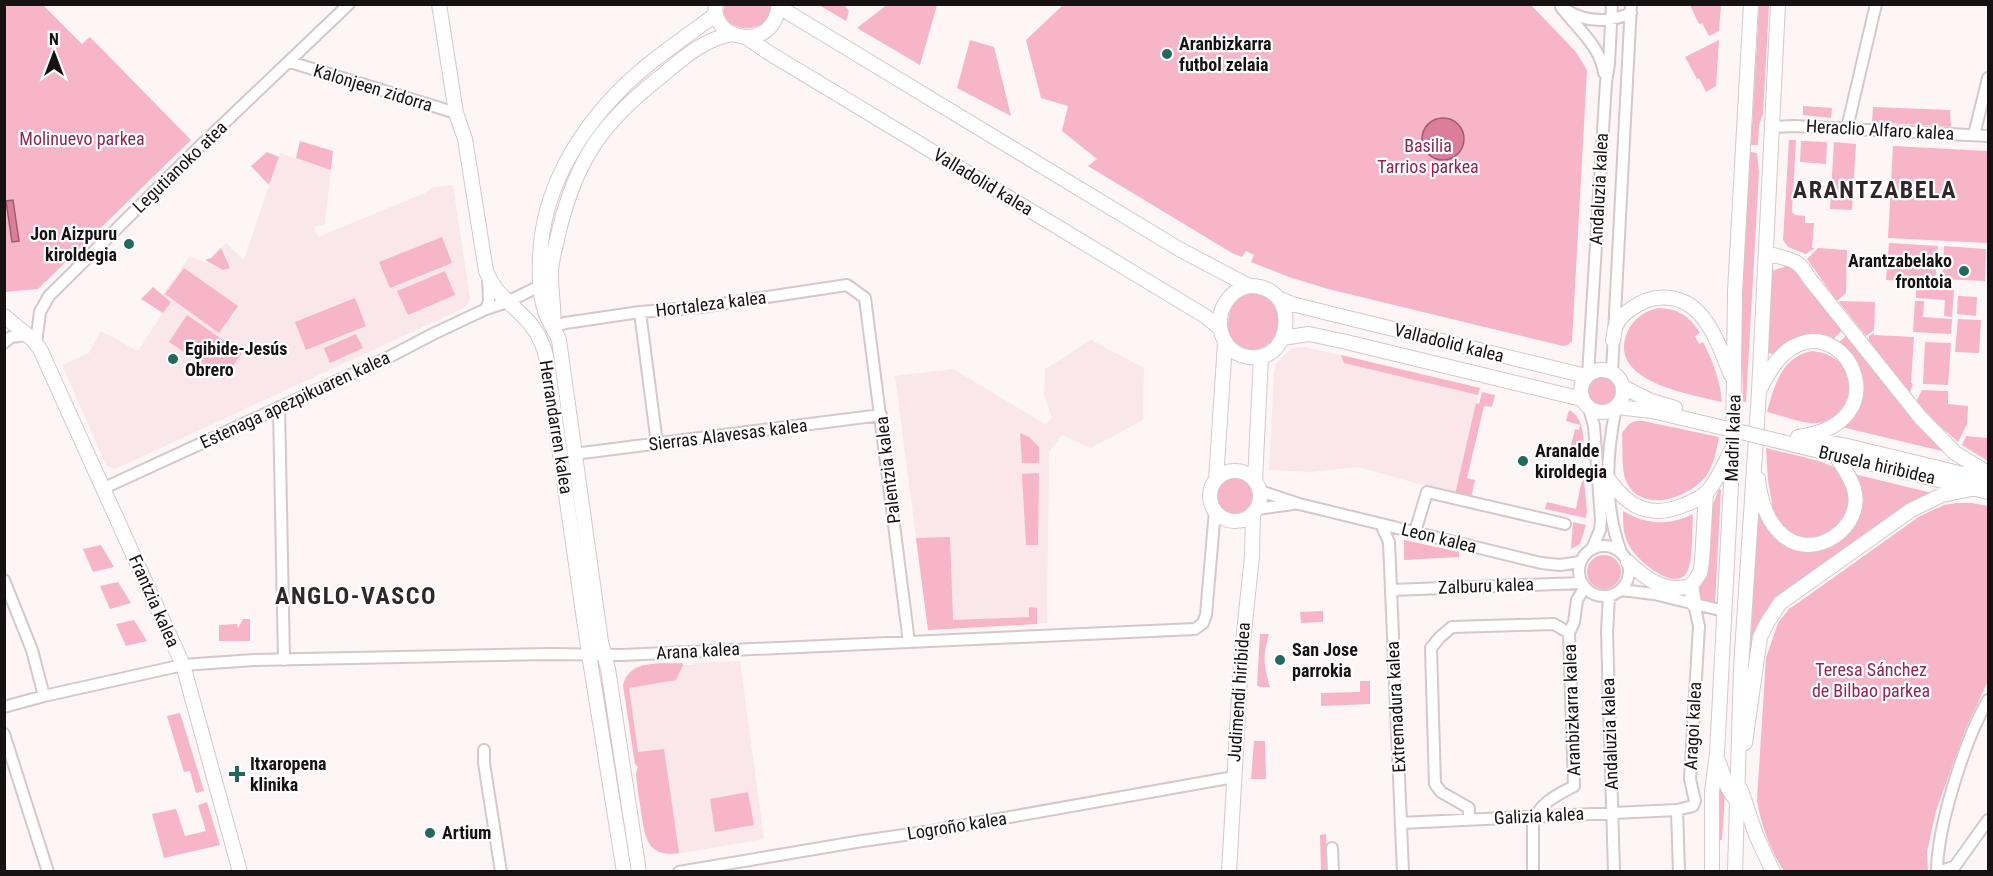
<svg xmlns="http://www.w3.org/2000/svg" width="1993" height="876" font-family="'Roboto Condensed',sans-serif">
<rect width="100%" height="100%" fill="#fef5f7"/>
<path fill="#f9e7ec" d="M280,153L331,170L325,224L314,227L318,237L425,193L433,187L453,185L470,299L466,307L115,469L106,465L62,365L89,353L101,331L138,351L170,302L162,296L190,256L223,270L229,268L221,248L226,243L244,260Z
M1091,340L1144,368L1143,420L1091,448L1062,435L1049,452L1047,623L928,630L895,376L953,369L1045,424L1052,418L1044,395L1045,369Z
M1305,347L1480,388L1455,494L1358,467L1309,472L1269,470L1274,373L1276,364L1287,352L1293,348Z
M740,661L764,839L669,855L658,852L651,846L645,836L636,773L638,767L635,764L623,688L625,678L632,669L641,665L682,663L683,665H693L695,663Z"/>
<path fill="#f7b5c8" d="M888,4L937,5L920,65L857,28Z
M4,5H43L82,44L90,37L191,140L38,289L5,292Z
M725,5H772C773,32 730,37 723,12Z
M819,5H844L849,11L846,21Z
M1063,5H1531L1576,52L1587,70L1572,341L1568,345L1563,346L1328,289L1289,277L1251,262L1254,255L1246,251L1242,257L1232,253L1088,166L1097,159L1062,131L1068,106L1041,98L1026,40Z
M1690,5H1721L1719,31L1709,36L1702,23L1699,24Z
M1759,5H1769L1763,114L1759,125L1758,145H1751Z
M970,40L994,47L1011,116L957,88Z
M1719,40L1716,86L1706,92L1699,78L1697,79L1685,57Z
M1803,106L1832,108L1831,118L1803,115Z
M1873,107L1950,110L1951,127L1872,122Z
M1789,140H1796L1792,212L1795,215L1805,216V223H1814L1812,248H1815L1806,254L1788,247L1783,240Z
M300,141L333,151L331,170L296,158Z
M1801,141L1827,142L1826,164L1800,162Z
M1834,142L1856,144L1852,210L1830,209Z
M1893,146L1988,151V243L1888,238Z
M267,152L279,157L269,185L251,166Z
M1750,152L1757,153L1759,172L1746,402H1743L1741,319Z
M442,237L452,263L390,288L379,262Z
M1889,243L1938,246L1935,284L1886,280Z
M1944,246L1986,249L1985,281L1942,279Z
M221,248L230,268L223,270L205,260L211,258Z
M1818,248L1847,250L1846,293L1837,301L1807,259Z
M1787,262L1793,264L1843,330L1832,340L1776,355L1768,353L1772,271L1787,266Z
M184,268L238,306L219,333L165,294Z
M445,271L455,295L408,315L397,291Z
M153,287L171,302L163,313L141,299Z
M1916,288L1954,290L1952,317L1944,316L1945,300L1916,298Z
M1255,292C1276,298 1284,316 1275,336C1266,354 1238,355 1229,336C1227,332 1228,327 1228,323C1230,303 1235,294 1255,292Z
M1958,296L1977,297L1976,316L1957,314Z
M355,298L366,326L306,350L295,322Z
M1841,301L1875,302L1874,330L1866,336L1839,302Z
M1915,301H1924L1923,317L1952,319L1951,334L1913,332Z
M1658,308C1677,308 1690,316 1700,333L1695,336L1699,344L1703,342C1713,361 1720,380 1722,402C1691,394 1607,382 1627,333C1632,320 1644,311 1658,308Z
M187,315L242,353L224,379L169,342Z
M1958,319L1981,320L1979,353L1955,352Z
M1874,333V335L1914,337L1911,383L1913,384L1910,393L1869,341V336Z
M356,334L363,348L330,363L324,348Z
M1847,335L1950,453L1842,427C1872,400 1871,367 1838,343Z
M1925,342L1951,343L1948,385L1923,384Z
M1812,351C1864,356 1857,418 1818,423C1806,425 1781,415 1767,412C1774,386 1782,356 1812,351Z
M1341,355L1480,388L1478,395L1344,363Z
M1587 391a15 15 0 1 1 30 0a15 15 0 1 1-30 0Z
M1922,390L1948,391V404L1968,406L1967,424L1958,442L1934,421L1917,403V400Z
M1482,392L1495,395L1492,407L1484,406L1467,478L1475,480L1471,498L1455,494L1476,403L1479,404Z
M1569,410C1586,419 1583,441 1584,458L1580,457L1581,452L1570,449L1575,429L1579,430L1580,425L1566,421Z
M1635,421H1643L1719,437C1716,451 1714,465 1706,476C1689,498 1643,514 1627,483C1621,472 1623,446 1622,433L1629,424Z
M1020,433L1029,437L1039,447V463H1022Z
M1966,436L1988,438V461L1962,445Z
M1766,448C1783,453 1824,460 1837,469C1844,474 1846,481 1848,489C1855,512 1838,525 1823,539H1797L1775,521L1768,480Z
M1039,473L1038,545H1026L1022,474Z
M1854,474L1932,493L1761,625L1750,649L1758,512H1760L1772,535L1784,544L1827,547L1839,542L1849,533Z
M1217 496a18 18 0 1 1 36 0a18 18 0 1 1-36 0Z
M1584,479L1587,511L1586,518L1545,509L1547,502L1576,509L1581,484Z
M1719,489L1721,490L1715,604C1705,602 1699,601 1695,590L1711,509Z
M1957,503H1972L1988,506V681L1965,730L1936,811L1927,852L1928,871H1784C1770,850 1761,825 1757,800L1766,658L1778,623L1789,609L1805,598L1920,516L1944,505Z
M1623,511C1647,525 1668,526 1693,514C1692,526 1693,560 1688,570C1677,595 1638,561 1630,547C1623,536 1623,524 1623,511Z
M1573,522L1586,525L1580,544L1571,549Z
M950,537L953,620L1029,617V607L1037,608V624L928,630L916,538Z
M1404,540L1459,552V557L1404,560Z
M101,545L114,567L93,572L83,549Z
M1587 572a17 17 0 1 1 34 0a17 17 0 1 1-34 0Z
M118,582L131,603L110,609L100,586Z
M1323,611V622L1301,623L1300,612Z
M243,619H250V641H219V625L237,624L238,628Z
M134,620L147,641L126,646L116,624Z
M1260,634H1269C1263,656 1263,665 1270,687H1260L1257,685Z
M682,663L683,665L676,680L629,688L638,752L664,749L679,853C646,858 645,836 641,811C639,799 637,786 636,773L638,767L635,764L623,685C630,659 660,664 682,663Z
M1360,681H1370V704L1321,706V693L1360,692Z
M605,683L620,780L615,781L599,684Z
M180,713L204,791L196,793L190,771L184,772L167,716Z
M1254,741H1265L1266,779H1251Z
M1719,784L1725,792L1722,840H1718Z
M748,792L754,825L715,832L710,799Z
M207,802L220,845L164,858L152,814L176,809L185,836L206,831L198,805Z
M1326,834L1328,871H1321L1320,835Z"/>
<path fill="#da7e9c" stroke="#9f5d73" stroke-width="1.5" d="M1422 139a21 21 0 1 1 42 0a21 21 0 1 1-42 0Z
M13,200L19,241L12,242L6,201Z"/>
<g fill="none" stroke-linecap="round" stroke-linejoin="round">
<g stroke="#d6c7cb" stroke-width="14">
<path id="minor" d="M1561,7C1577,28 1601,47 1604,73
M1566,10C1587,23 1608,23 1631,13
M290,62L456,113
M1772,127L1794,126L1988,136
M1847,128L1876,4
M1974,135L1988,78
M486,309L489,301L488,277
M640,312L657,444
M553,327L565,323L640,312L701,307L847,285L865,298L909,642
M4,343L11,337L27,335
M36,343L40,312L49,296L198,148L349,4
M1612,372L1631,4
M1588,375L1606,82L1609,64L1612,4
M279,407L284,660
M1589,408L1594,426L1601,519L1600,530L1592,549
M1616,408C1606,455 1604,507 1621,552
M574,454L881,415
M104,488L387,358L433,334L486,309L507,302L544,284
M1260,491L1299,504L1541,563L1560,565L1580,562
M1257,509L1293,504
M1381,524L1389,542L1403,872
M1415,532L1427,492L1565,524
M1579 571a25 25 0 1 1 50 0a25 25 0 1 1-50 0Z
M4,580L32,650L44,696
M1391,590L1582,583
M1621,590L1654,594L1724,611
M1609,596L1607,632L1614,872
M4,707L44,696L183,665L254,660L550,654L622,655L1195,629L1203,623L1206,615L1215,510
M4,734L48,872
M484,750V763L501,872
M1677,810L1679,872
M1469,819V808L1441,792L1435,784L1431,648L1440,637L1452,627L1554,624L1569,633
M1401,823L1677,810L1693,806L1695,801L1690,779L1699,626L1694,604
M1332,848L1333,872
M679,872L862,841L932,831L1234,777
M1533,872V823C1539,803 1557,795 1574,786L1569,633L1574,622L1577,600L1585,587
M1937,872C1937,827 1965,739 1988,700
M1939,872L1955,866L1988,820"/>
</g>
<g stroke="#d6c7cb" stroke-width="16">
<path id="major" d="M439,4L456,113L465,139L486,271C495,293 506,299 522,315C534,326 542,340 546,356L589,654L624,872
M716,4C709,40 774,55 779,4
M779,7L1179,249L1249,286
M746,37L766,51L1205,316L1220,328
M1766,253C1787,260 1797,256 1809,278L1920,417L1955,453L1988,473
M1249,286C1298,285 1294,352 1259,357C1213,362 1205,297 1249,286Z
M1278,298L1292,304L1336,315L1586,376
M4,316L32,339L40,349L183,665L240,872
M553,326C555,307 550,289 551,271C552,258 556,244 559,231C576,160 602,123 659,78C682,59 702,40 732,34
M1282,338L1309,334L1342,341L1582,399
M1613,340C1614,336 1614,330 1616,326C1618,319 1625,313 1631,309C1652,293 1680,293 1699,313C1714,329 1723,355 1731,375
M1581 391a21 21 0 1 1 42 0a21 21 0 1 1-42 0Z
M1623,387L1651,401L1675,408
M1761,387C1769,371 1780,352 1797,345C1849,320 1899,423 1798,437
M1617,407L1652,411L1720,427
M1766,438L1988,492
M1806,439L1847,446L1988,480
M1210 496a25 25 0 1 1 50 0a25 25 0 1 1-50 0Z
M1758,479C1760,500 1768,525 1785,537C1816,561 1865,526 1854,489C1851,477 1842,466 1836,456
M1216,480L1225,343
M1255,480L1261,357
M1609,480C1629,508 1651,519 1684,505C1692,502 1702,497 1708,491C1718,479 1724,465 1731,451
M1628,562C1647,580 1665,593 1691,586L1700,573L1702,562L1706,493
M1691,586L1694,604
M1745,743L1760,637L1767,623L1780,603L1911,510L1942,495L1976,488
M1718,761L1728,788L1736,800
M1741,790L1756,835L1773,872
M639,872L608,669L601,642L559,340C555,330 548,321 545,311C540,295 539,278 540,261C541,194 575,135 622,88C650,60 685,38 716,14
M1229,872L1241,661L1252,556L1253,513
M1712,872V792L1717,754L1733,446L1735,292L1751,4
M1735,872L1741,668L1759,391L1778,4"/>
</g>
<use href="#minor" stroke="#fff" stroke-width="10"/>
<use href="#major" stroke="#fff" stroke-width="14"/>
<g stroke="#d6c7cb" stroke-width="16" stroke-linecap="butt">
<path id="major-bridge" d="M1720,427L1766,438"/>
</g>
<use href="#major-bridge" stroke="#fff" stroke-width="14"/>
</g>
<g fill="#22695d" stroke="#fff" stroke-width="2">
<circle cx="1167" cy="54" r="6"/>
<circle cx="129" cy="244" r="6"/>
<circle cx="1964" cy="271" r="6"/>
<circle cx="173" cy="359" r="6"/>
<circle cx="1523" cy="461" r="6"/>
<circle cx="1280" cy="660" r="6"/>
<path d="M234 765h6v6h6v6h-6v6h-6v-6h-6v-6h6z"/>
<circle cx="430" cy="833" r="6"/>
</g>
<g text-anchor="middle" stroke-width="4.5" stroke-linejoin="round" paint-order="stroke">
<g font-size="18" font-weight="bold" fill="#161112" stroke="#fff" text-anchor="start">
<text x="1179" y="50">Aranbizkarra<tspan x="1179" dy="21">futbol zelaia</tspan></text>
<text x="117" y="240" text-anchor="end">Jon Aizpuru<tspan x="117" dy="21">kiroldegia</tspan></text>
<text x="1952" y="267" text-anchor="end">Arantzabelako<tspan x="1952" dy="21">frontoia</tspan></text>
<text x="185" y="355">Egibide-Jesús<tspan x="185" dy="21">Obrero</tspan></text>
<text x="1535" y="457">Aranalde<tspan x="1535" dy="21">kiroldegia</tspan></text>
<text x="1292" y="656">San Jose<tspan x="1292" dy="21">parrokia</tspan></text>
<text x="250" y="770">Itxaropena<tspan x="250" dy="21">klinika</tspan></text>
<text x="442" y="839">Artium</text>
</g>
<g font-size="18" fill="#161112" stroke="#fff">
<text transform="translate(373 88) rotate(17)" y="6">Kalonjeen zidorra</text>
<text transform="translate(1880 130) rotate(3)" y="6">Heraclio Alfaro kalea</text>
<text transform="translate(180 167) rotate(-44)" y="6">Legutianoko atea</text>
<text transform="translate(983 182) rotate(31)" y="6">Valladolid kalea</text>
<text transform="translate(1599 189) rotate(-87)" y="6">Andaluzia kalea</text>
<text transform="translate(711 304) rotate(-7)" y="6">Hortaleza kalea</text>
<text transform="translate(1449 343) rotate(14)" y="6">Valladolid kalea</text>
<text transform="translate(295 400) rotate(-25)" y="6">Estenaga apezpikuaren kalea</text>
<text transform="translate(556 427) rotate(81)" y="6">Herrandarren kalea</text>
<text transform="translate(728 435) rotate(-7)" y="6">Sierras Alavesas kalea</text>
<text transform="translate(1733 438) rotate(-88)" y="6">Madril kalea</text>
<text transform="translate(1877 465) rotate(13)" y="6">Brusela hiribidea</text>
<text transform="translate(888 470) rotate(-97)" y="6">Palentzia kalea</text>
<text transform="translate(1439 538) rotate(14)" y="6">Leon kalea</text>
<text transform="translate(1486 586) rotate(-2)" y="6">Zalburu kalea</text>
<text transform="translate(154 601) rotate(66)" y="6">Frantzia kalea</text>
<text transform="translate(698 651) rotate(-3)" y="6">Arana kalea</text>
<text transform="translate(1239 692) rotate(-86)" y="6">Judimendi hiribidea</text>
<text transform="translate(1396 707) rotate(-93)" y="6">Extremadura kalea</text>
<text transform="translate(1572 710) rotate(-92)" y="6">Aranbizkarra kalea</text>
<text transform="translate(1693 726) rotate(-87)" y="6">Aragoi kalea</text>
<text transform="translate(1610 734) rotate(-92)" y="6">Andaluzia kalea</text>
<text transform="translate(1539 816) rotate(-3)" y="6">Galizia kalea</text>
<text transform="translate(957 826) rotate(-9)" y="6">Logroño kalea</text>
</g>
<g font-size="18" fill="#902552" stroke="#fff">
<text x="82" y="145">Molinuevo parkea</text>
<text x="1428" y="152">Basilia<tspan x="1428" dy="21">Tarrios parkea</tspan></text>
<text x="1871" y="676">Teresa Sánchez<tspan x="1871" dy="21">de Bilbao parkea</tspan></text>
</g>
<g font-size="24" font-weight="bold" letter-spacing="1.5" fill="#312629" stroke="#fff">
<text x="1875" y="198">ARANTZABELA</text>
<text x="356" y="604">ANGLO-VASCO</text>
</g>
</g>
<rect width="1993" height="876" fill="none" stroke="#161112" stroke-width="12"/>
<g transform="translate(54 54)" stroke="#ffffff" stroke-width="4.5" paint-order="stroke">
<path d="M0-4.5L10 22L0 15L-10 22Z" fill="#161112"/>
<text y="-9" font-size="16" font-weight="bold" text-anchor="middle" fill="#161112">N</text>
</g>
</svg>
